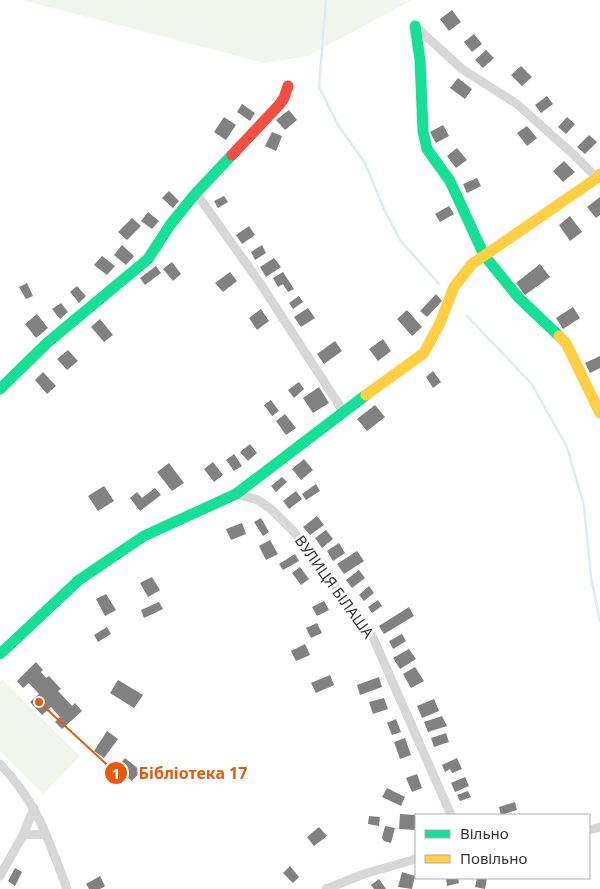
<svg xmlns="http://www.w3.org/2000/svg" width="600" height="889" font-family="'Noto Sans',sans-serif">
<rect width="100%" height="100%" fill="#fff"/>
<path fill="#f1f5ed" d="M22,0H412L308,56L265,63Z
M2,680L80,756L43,794L0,751V682Z"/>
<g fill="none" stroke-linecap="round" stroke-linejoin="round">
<path stroke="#ddebf3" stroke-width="2.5" d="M326,0L319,87L338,125L365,163L384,209L400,240L439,284
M467,316L531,383L567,447L584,506L591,577L600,622"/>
</g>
<path fill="#818181" d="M452,10L461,22L449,31L440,19Z
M474,34L482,44L472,52L464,42Z
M486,50L494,58L483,68L475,60Z
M521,66L532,77L522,86L511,75Z
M458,78L472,89L465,99L450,88Z
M547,96L553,104L541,113L535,105Z
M242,104L255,113L250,121L237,112Z
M289,110L297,120L285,130L276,120Z
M224,117L236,125L226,140L214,132Z
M567,117L575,124L566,134L558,127Z
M443,125L449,136L436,143L430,132Z
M527,126L537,138L527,146L517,133Z
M272,132L282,136L276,151L265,146Z
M589,135L597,142L585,154L577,147Z
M457,148L467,160L456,168L447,156Z
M564,161L575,172L563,182L553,171Z
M477,178L481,186L467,193L463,184Z
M169,191L179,201L173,208L162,198Z
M224,196L228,202L218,208L214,201Z
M600,197V215L596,218L587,207Z
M449,206L454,214L440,222L435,214Z
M148,212L159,221L152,229L141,221Z
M570,216L582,232L570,241L559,225Z
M132,218L141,226L127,240L118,232Z
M249,226L255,235L242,244L236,235Z
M122,245L134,256L126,265L114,255Z
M262,245L266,253L255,260L251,252Z
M102,256L115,266L107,275L94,265Z
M274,258L281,267L266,277L260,267Z
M172,262L181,274L173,281L163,269Z
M540,264L550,277L525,295L516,283Z
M156,266L161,273L145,285L140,278Z
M230,272L237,281L223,292L215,283Z
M283,272L294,289L288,292L283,284L278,287L273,278Z
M27,283L33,296L26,299L19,287Z
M77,286L86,296L79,303L70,292Z
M436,294L442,301L427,317L420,311Z
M299,296L303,302L293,309L289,303Z
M61,303L68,312L60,319L52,309Z
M573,307L580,318L563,329L556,318Z
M308,308L315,318L301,327L294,317Z
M261,309L269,321L257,330L249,318Z
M407,310L422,327L412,336L397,319Z
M37,314L48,328L36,338L25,324Z
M100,319L113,335L104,342L91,327Z
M383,339L391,351L378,361L369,349Z
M335,341L342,351L324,364L317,354Z
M68,350L78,361L67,370L57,359Z
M600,356V368L590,373L585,363Z
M433,371L441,382L433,388L426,377Z
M43,372L56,386L47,394L35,380Z
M299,382L304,389L294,398L288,390Z
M319,387L329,403L313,413L303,398Z
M271,400L279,411L272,416L264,405Z
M375,405L385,417L367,431L357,419Z
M285,414L296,428L286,435L276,421Z
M250,444L257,453L248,461L240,452Z
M234,454L242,466L234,471L226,460Z
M304,459L313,470L301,480L292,469Z
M213,462L223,475L214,482L204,469Z
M169,463L184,483L172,491L157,472Z
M282,477L287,482L276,492L271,486Z
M316,484L320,491L306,500L302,494Z
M104,486L114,501L98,511L88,496Z
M155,488L161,495L140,511L130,498L137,492L142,498Z
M296,491L302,499L289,509L283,501Z
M317,516L324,525L310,535L303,527Z
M261,518L269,532L263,536L254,522Z
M242,523L246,534L231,540L226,529Z
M326,530L333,539L322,548L315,538Z
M270,540L278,554L266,560L259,546Z
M339,543L345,553L333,561L327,551Z
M357,551L364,561L344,574L337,564Z
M295,554L299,561L283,570L279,564Z
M300,567L309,579L301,585L292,573Z
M359,570L365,578L352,588L346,580Z
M152,577L160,590L148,597L140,583Z
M369,586L374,593L364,601L359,595Z
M106,594L116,610L105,616L96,599Z
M378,600L382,606L372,613L368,607Z
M324,601L329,610L317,616L312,607Z
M159,602L163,609L144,618L141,610Z
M409,607L414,616L384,634L379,626Z
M317,623L322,633L311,638L306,628Z
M107,627L111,634L98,642L94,635Z
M402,634L406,641L393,649L389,641Z
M305,644L310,655L296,661L291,651Z
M409,649L416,659L400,669L393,658Z
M36,662L43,670L41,672L46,678L49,676L61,689L58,691L72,706L75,703L82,711L62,729L55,722L60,717L51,707L42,715L30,702L39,694L29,683L23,688L17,681Z
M415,667L424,681L411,688L403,674Z
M330,675L334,685L316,693L311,683Z
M379,677L382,687L360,695L357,685Z
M118,680L143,695L134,708L110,693Z
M384,698L388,709L373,714L369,702Z
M434,699L439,711L422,718L417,706Z
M442,716L447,726L428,732L424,722Z
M396,719L401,732L392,735L387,723Z
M107,731L118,739L104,758L94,751Z
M446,733L449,742L434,747L431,738Z
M405,738L411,755L400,759L394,742Z
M125,758L141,771L132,781L116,768Z
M457,758L462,769L452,773L450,769L445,772L442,765Z
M417,774L422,788L412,792L406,778Z
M465,777L469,786L455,792L451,783Z
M387,788L405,797L401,806L382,797Z
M468,791L471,797L460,801L457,795Z
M515,802L517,810L501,815L499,807Z
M400,814L416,815V830L399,829Z
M369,816L380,817L379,826L368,824Z
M385,826L395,828L391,843L384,841L382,838Z
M319,827L327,836L314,846L307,837Z
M290,866L299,877L293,883L283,873Z
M15,868L22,872L15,886L8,881Z
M402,872L415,876L412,889L398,887Z
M100,876L105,886L100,889H89L86,884Z
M446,878H458L459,883L447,886Z
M477,878H487L485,889L475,887Z
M379,879L386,889H374L371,885Z"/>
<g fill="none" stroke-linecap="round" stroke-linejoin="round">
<path stroke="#d7d7d7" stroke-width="9" d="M415,26L462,69L517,104L574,155L597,178
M196,193L260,283L343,411
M236,494L258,500L271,509L294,532L371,633L451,815
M0,764C37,802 49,841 67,889
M589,830L600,827
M23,835L46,834
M0,876L23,835L34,808
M326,889L364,874L416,859"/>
<path stroke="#16e098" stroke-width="11" d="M415,26L420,60L423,131L427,149L450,181L484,255L518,297L559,336
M0,389L47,343L148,259L170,225L196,193L232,155
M0,654L79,580L144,536L236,494L366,395"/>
<path stroke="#ffcf43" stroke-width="11" d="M559,336L566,343L600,413
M366,395L424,353L440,323L454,287L472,264L597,178L600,174"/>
<path stroke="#f24e42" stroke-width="11" d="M232,155L279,105L284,98L288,86"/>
</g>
<g text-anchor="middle" stroke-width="5" stroke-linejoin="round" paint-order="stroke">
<g font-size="15" fill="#333" stroke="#fff">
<text transform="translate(334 587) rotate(54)" y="5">ВУЛИЦЯ БІЛАША</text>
</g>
</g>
<path fill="none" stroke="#e8590c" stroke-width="2" d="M39 702L116 773"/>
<g fill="#e8590c" stroke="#fff" stroke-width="2">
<circle cx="39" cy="702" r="5"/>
<circle cx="116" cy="773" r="12"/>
</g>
<g font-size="15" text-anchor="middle" font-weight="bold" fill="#fff">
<text x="116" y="779">1</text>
</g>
<g font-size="16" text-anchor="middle" font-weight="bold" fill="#e8590c" stroke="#fff" stroke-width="5" stroke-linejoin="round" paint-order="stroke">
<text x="193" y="779">Бібліотека 17</text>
</g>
<rect x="415" y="814" width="175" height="65" fill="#ffffff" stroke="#adadad"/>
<rect x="425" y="830" width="25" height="8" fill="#16e098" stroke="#adadad"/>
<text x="460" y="839" font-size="15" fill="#333333">Вільно</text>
<rect x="425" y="855" width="25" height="8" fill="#ffcf43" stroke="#adadad"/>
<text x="460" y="864" font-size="15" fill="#333333">Повільно</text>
</svg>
